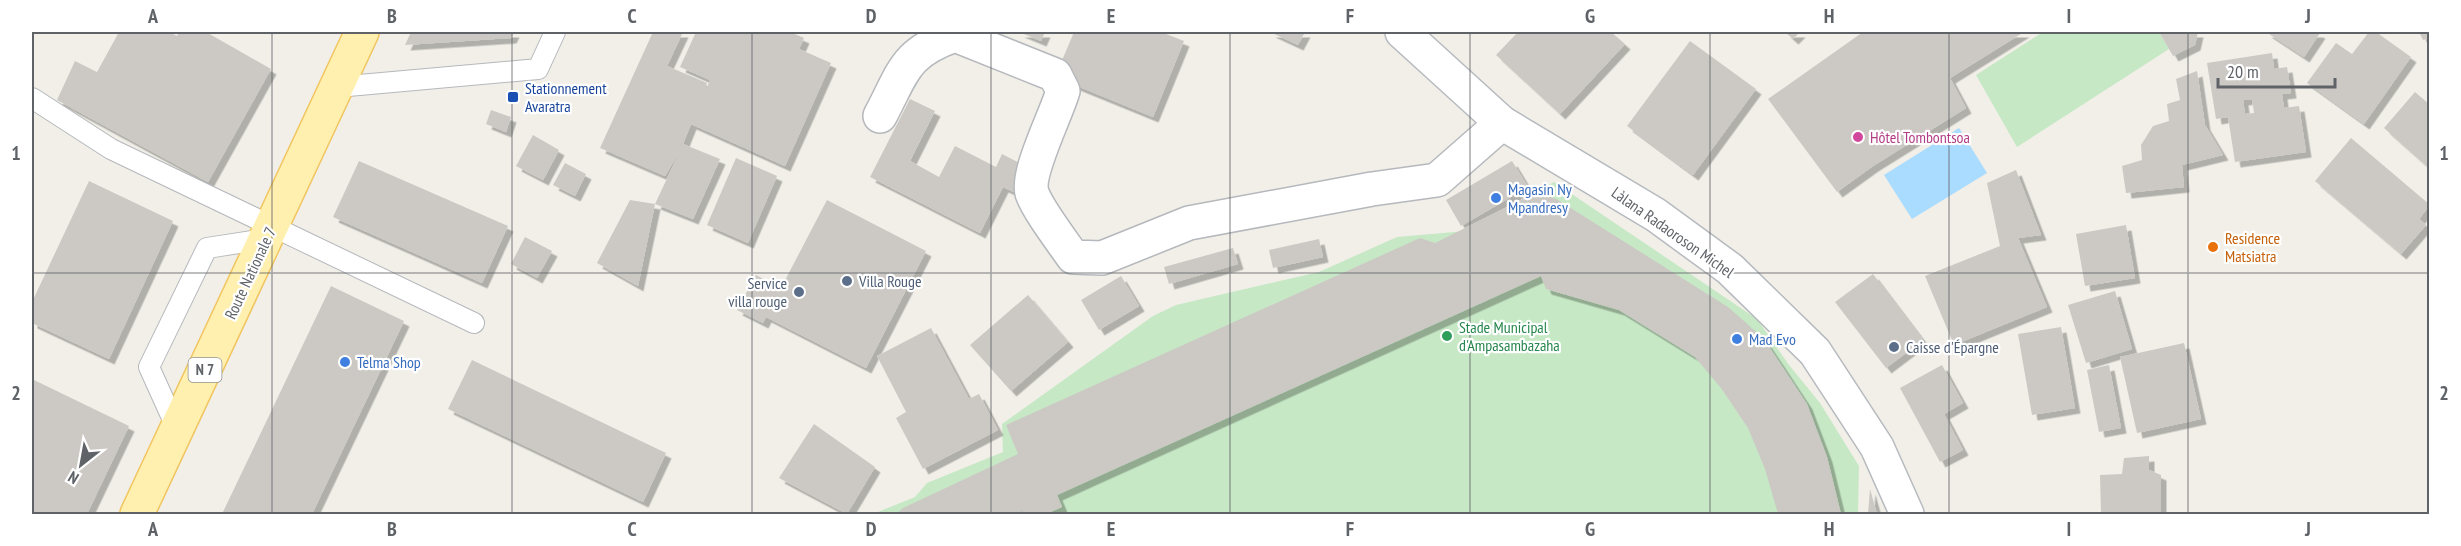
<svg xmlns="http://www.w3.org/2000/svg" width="2461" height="546" font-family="'PT Sans Narrow',sans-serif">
<defs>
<filter id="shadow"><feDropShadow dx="5.5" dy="5.5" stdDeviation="0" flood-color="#0004"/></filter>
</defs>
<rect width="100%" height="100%" fill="#f1efe8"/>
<path fill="#c6e8c5" d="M2043,32H2159L2169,49L2017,147L1976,75Z
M1554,182L1757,319L1789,365L1820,403L1859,466L1858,514H873L915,497L927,483L1003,452L1002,424L1153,316L1176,305L1319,272L1397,237L1466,231Z"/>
<path fill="#aadcff" d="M1959,128L1987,173L1912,219L1884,175Z"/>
<path fill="#ccc9c5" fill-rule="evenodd" filter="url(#shadow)" d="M119,32H169L177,36L179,32H206L271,69L208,182L57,100L75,61L97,72Z
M411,32H514L511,38L405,45Z
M653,32H683L667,66L707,83L701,102L710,80L680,67L696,32H790L804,38L799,49L831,63L785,166L691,124L683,144L720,159L693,219L655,204L681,149L665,176L600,148Z
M1019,32H1045L1041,41Z
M1074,32H1161L1184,41L1153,117L1055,77Z
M1270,32H1305L1298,45Z
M1518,32H1611L1625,44L1560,114L1496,55Z
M1785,32H1800L1793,39Z
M1863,32H2024L1950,78L1966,108L1873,166L1837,192L1768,99Z
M2159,32H2198L2195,45L2173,56Z
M2266,32H2317L2320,33L2304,57Z
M2369,32H2376L2411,57L2364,124L2307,83L2336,43L2352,54Z
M2419,32H2430V38L2423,40Z
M1690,41L1756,89L1693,175L1627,126Z
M2272,53L2274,69L2287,67L2291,93L2282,94L2284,108L2299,106L2306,152L2235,162L2228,117L2216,119L2207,63ZM2252,99L2254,113L2245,114L2243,100Z
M2197,71L2205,125L2223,155L2182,165L2184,187L2126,193L2122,166L2142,160L2141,145L2153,126L2169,121L2167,104L2180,100L2176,79Z
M2415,92L2430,105V169L2384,128Z
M910,99L935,111L910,161L939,177L955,146L996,167L1002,154L1027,167L1014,192L1003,187L980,233L870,177Z
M491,110L511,117L506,132L486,124Z
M533,135L559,150L543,180L516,166Z
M2351,138L2430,205L2419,219L2426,225L2401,254L2315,181Z
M736,158L777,176L748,243L707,225Z
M359,161L508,226L482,283L333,217Z
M1512,161L1528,187L1461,226L1446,200Z
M565,163L586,174L575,196L553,185Z
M2016,170L2041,235L2018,238L2047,307L1954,345L1925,276L2000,246L1987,183Z
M89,181L173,221L109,359L32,323V302Z
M1529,196H1549L1558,200L1728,307L1764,339L1807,404L1827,457L1841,514H1778L1765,469L1748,428L1721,388L1695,357L1619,310L1546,289L1541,276L1057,495L1062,507L1046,514H1024L1022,511L1015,514H896L903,508L1018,454L1006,425L1420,238L1435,243Z
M630,200L655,204L638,286L597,263Z
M827,200L926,251L866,368L766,317L763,323L737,310L756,275L781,288Z
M2126,225L2135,278L2085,286L2076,234Z
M525,237L552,251L537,278L511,264Z
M1319,239L1323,257L1273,268L1269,250Z
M1233,248L1238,264L1169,284L1164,267Z
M1873,274L1923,340L1886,368L1835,302Z
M1121,276L1139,306L1099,330L1081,300Z
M331,286L404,321L312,514H222Z
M2115,291L2132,349L2086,363L2068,305Z
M1028,295L1068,342L1011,391L970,345Z
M2061,327L2075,408L2032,415L2018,334Z
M931,328L969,399L979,394L998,430L923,469L896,418L906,412L877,356Z
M2184,343L2201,419L2137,433L2120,357Z
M472,360L666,453L643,502L448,409Z
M1942,365L1963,403L1944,414L1963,450L1940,462L1900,388Z
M2109,365L2121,428L2099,432L2087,370Z
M32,379L129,426L87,514H32Z
M814,424L875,467L847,514L779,478Z
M2149,456V470L2161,475V514H2101L2100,475L2122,474L2124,458Z
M1870,489L1877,514H1868Z"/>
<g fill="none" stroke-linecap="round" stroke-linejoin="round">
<g stroke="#b5b8bc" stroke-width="22">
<path id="lane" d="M337,87L538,69L555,32
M32,98L111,149L474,323
M177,429L149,367L207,248L265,239"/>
</g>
<g stroke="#b5b8bc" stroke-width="36">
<path id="street" d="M880,116C904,71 904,53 955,35L1055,75L1063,91C1056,115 1026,173 1032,193C1038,210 1062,241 1073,257L1102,258L1189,223L1372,189L1437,180L1502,123"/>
</g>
<g stroke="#b6babf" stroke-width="36">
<path id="secondary" d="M1402,32L1502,123L1656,215L1730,269L1815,352L1877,447L1907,514"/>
</g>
<g stroke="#f1c560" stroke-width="36">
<path id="primary" d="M137,514L362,32"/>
</g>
<use href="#lane" stroke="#fff" stroke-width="20"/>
<use href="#street" stroke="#fff" stroke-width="33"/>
<use href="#secondary" stroke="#fff" stroke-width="33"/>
<use href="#primary" stroke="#fff0af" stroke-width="33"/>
</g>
<path fill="none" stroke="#5f6368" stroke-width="1.5" stroke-opacity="0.55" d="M272,32V514M512,32V514M752,32V514M991,32V514M1230,32V514M1470,32V514M1710,32V514M1949,32V514M2188,32V514M32,273H2430"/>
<rect fill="#1a4fb4" stroke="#fff" stroke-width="2" x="507" y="91" width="12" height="12" rx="3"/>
<circle fill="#d1479c" stroke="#fff" stroke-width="2" cx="1858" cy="137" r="6"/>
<g fill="#3f7fe0" stroke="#fff" stroke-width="2">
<circle cx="1496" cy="198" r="6"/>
<circle cx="1737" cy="339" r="6"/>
<circle cx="345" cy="362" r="6"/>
</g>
<circle fill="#e8710a" stroke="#fff" stroke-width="2" cx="2213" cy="247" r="6"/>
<g fill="#5c6f8a" stroke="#fff" stroke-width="2">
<circle cx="847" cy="281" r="6"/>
<circle cx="799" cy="292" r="6"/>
<circle cx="1894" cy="347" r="6"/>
</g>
<circle fill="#2e9e5b" stroke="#fff" stroke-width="2" cx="1447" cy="336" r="6"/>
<g text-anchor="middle" stroke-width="4.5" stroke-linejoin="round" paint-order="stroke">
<rect fill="#fff" stroke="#8f9295" stroke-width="1.5" x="188.5" y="358" width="33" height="24" rx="4.5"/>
<g font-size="15" font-weight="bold" fill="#5f6368">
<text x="205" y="375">N 7</text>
</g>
<g font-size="16" fill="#164399" stroke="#fff" text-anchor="start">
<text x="525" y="94">Stationnement<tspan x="525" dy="18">Avaratra</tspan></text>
</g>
<g font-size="16" fill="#b23c85" stroke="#fff" text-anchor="start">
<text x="1870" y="143">Hôtel Tombontsoa</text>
</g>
<g font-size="16" fill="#366cbe" stroke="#fff" text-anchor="start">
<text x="1508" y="195">Magasin Ny<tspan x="1508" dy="18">Mpandresy</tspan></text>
<text x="1749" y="345">Mad Evo</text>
<text x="357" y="368">Telma Shop</text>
</g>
<g font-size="16" fill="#5f6368" stroke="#fff">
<text transform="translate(1673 232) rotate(35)" y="6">Làlana Radaoroson Michel</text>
<text transform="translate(250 273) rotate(-65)" y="6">Route Nationale 7</text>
</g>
<g font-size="16" fill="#c56008" stroke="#fff" text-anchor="start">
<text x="2225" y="244">Residence<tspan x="2225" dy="18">Matsiatra</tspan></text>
</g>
<g font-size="16" fill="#4e5e75" stroke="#fff" text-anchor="start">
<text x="859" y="287">Villa Rouge</text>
<text x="787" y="289" text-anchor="end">Service<tspan x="787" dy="18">villa rouge</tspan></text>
<text x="1906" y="353">Caisse d'Épargne</text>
</g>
<g font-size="16" fill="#27864d" stroke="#fff" text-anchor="start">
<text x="1459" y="333">Stade Municipal<tspan x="1459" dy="18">d'Ampasambazaha</tspan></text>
</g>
</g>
<rect width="2461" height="546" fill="none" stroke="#ffffff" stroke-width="66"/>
<g transform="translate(81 465) rotate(211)" stroke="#ffffff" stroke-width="4.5" paint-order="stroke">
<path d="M0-4.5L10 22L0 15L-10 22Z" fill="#5f6368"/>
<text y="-9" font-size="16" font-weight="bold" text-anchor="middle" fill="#5f6368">N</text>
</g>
<path d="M2218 78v9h117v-9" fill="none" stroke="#5f6368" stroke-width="3"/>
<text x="2227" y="78" font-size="18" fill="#5f6368" stroke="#ffffff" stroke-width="4.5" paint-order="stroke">20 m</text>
<rect x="33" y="33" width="2395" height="480" fill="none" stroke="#5f6368" stroke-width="2"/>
<g font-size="20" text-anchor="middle" font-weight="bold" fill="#5f6368">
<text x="153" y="23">A</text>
<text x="392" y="23">B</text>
<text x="632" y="23">C</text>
<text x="871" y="23">D</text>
<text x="1111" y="23">E</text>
<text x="1350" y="23">F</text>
<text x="1590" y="23">G</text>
<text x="1829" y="23">H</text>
<text x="2069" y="23">I</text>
<text x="2308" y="23">J</text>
<text x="16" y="160">1</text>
<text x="2444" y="160">1</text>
<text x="16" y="400">2</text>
<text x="2444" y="400">2</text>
<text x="153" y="536">A</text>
<text x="392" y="536">B</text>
<text x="632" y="536">C</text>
<text x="871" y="536">D</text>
<text x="1111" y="536">E</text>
<text x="1350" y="536">F</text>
<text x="1590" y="536">G</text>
<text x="1829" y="536">H</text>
<text x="2069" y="536">I</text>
<text x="2308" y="536">J</text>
</g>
</svg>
